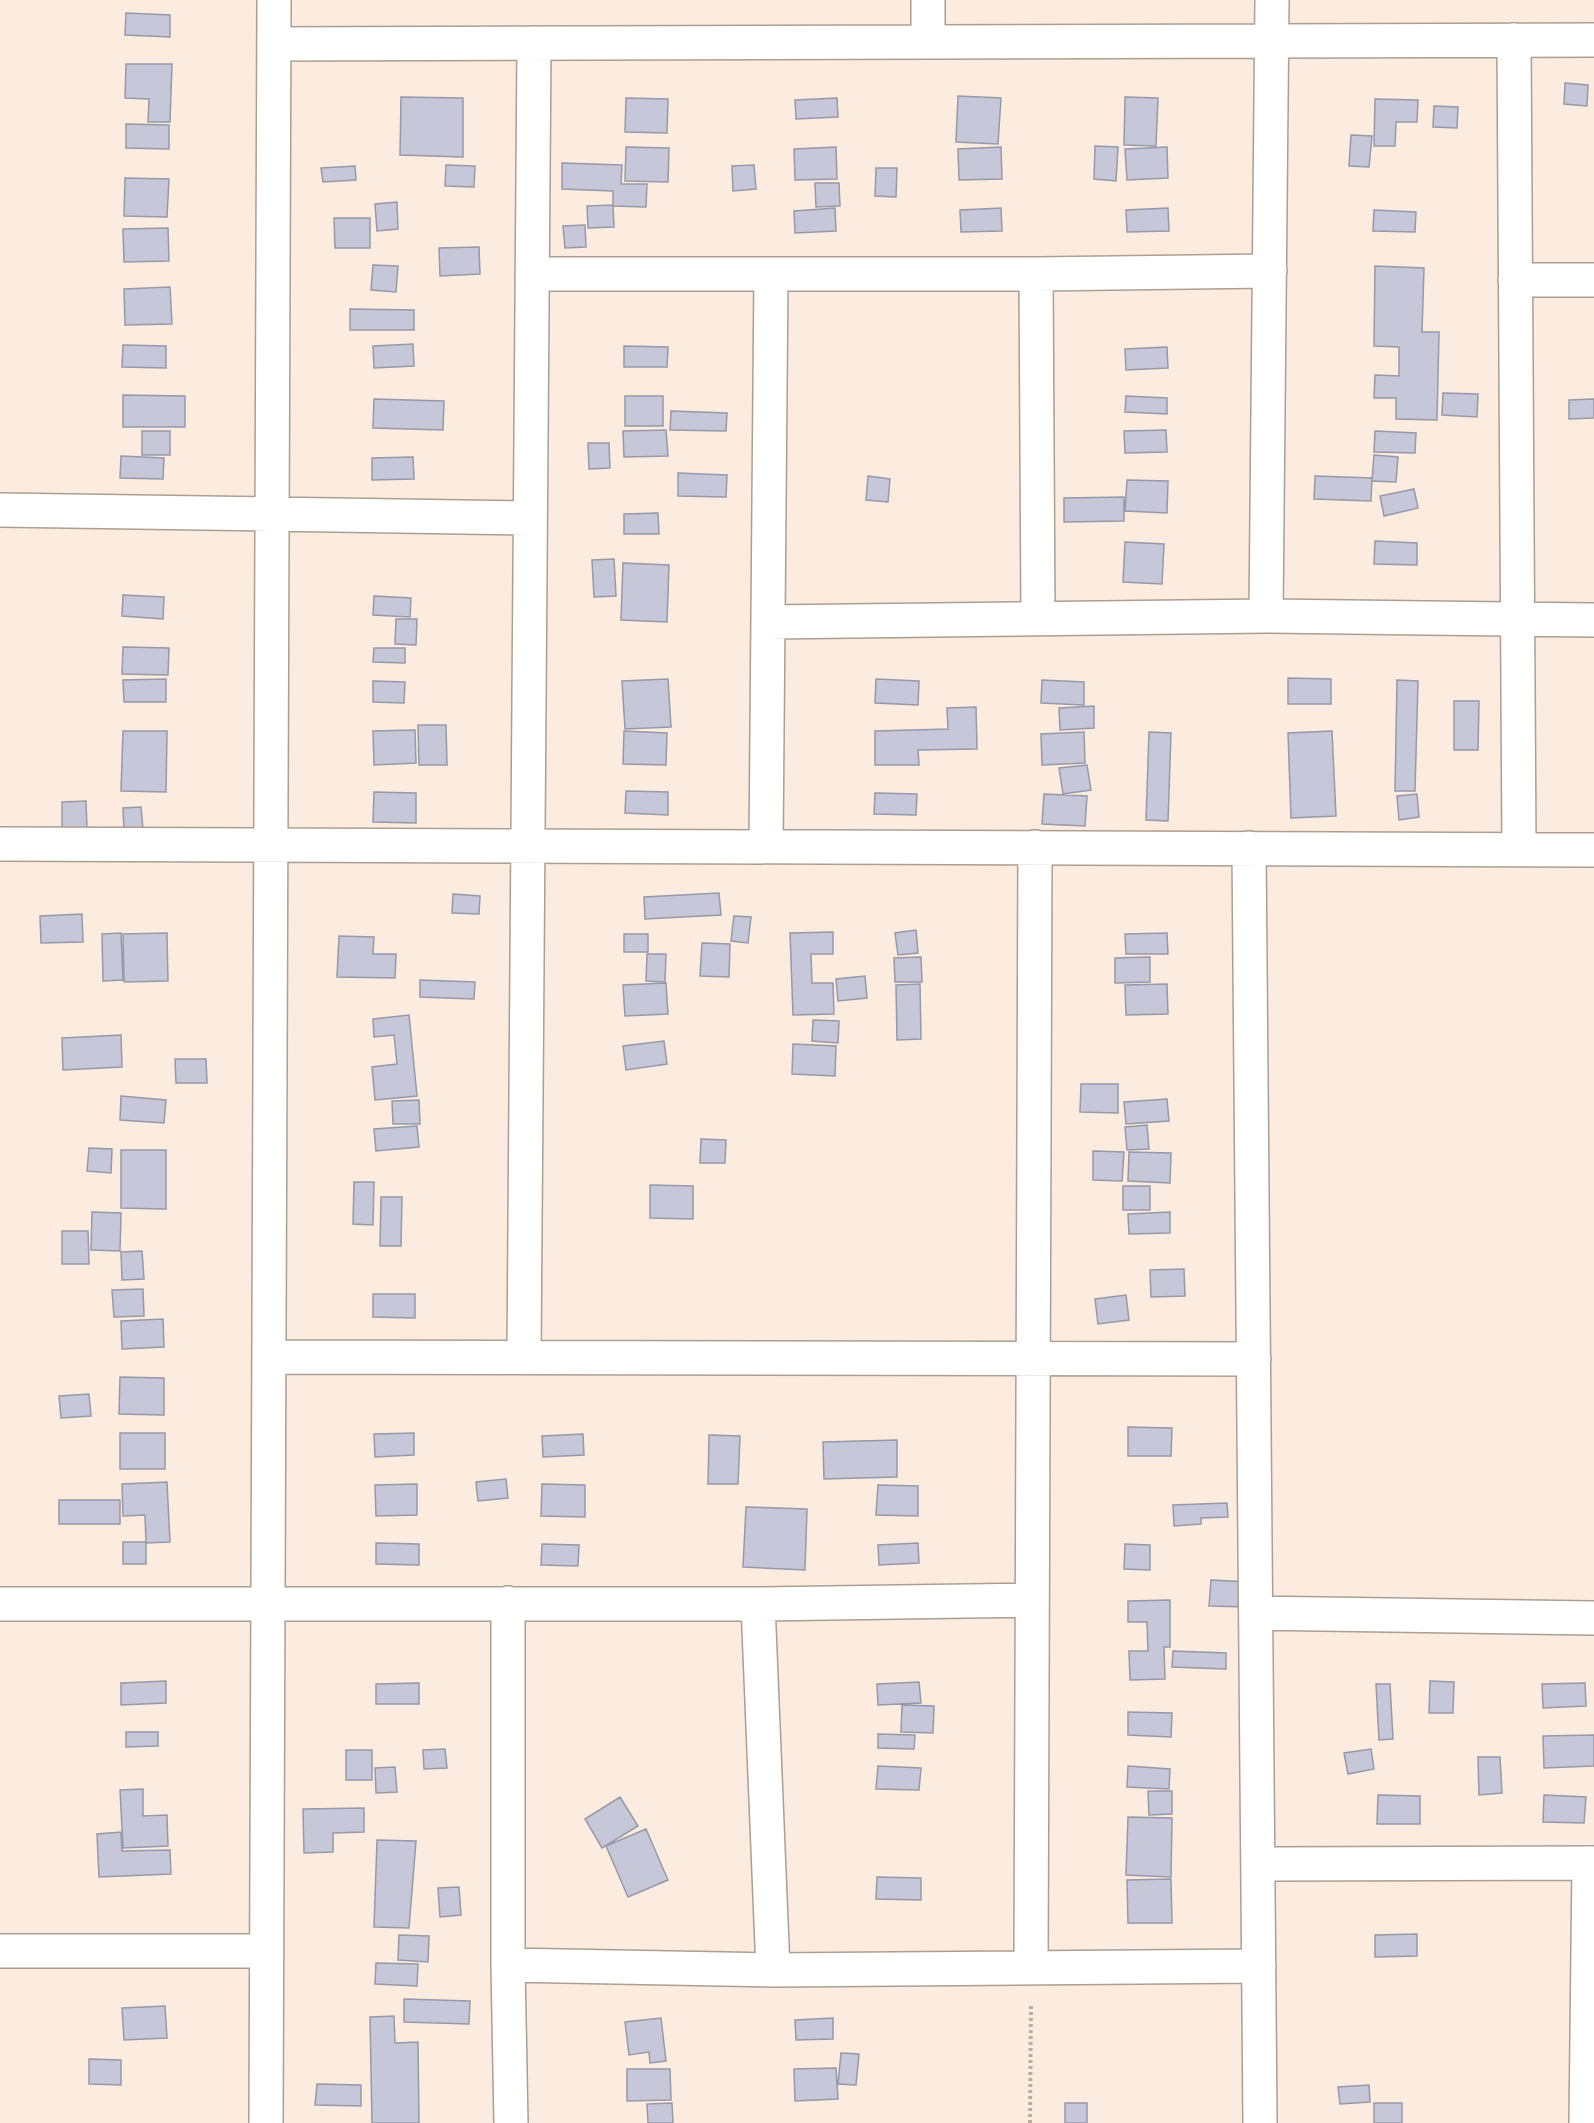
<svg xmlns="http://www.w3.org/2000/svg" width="1594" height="2123" font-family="'Space Grotesk',sans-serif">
<rect width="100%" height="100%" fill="#fbecdf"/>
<path fill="#c6c7d8" stroke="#9798a8" stroke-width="1.5" d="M126,13L170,15V37L125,35Z
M126,64H172L170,122H148L149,99L125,98Z
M1565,83L1588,85L1587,106L1564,104Z
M958,96L1001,98L998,144L956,142Z
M401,97L463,98V157L400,155Z
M1125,97L1158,98L1156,146L1124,145Z
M626,98L668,99L667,133L625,132Z
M837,98L838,117L796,119L795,100Z
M1375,99L1418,100L1417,122H1396L1395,146H1374Z
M1434,106L1458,107L1457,128L1433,127Z
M126,124L169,125V149L126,148Z
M1351,135L1372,136L1369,167L1349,166Z
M1095,146L1118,147L1116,181L1094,179Z
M626,147L669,148L668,182L625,181Z
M836,147L837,179L795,180L794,149Z
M1001,147L1002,179L959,180L958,149Z
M1167,147L1168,178L1127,180L1125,149Z
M562,163L622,165L621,184H647L646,207L613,206V191L562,189Z
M446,165L475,166L474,187L445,186Z
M754,165L756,189L733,191L732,166Z
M355,166L356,180L323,182L321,168Z
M876,168H897L896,197L875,196Z
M125,178L169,179L167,217L124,216Z
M815,183H839L840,206L816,207Z
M397,202L398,229L377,231L375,204Z
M613,205L614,227L588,228L587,206Z
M835,208L836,231L795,233L794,211Z
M1001,208L1002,231L961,232L960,210Z
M1168,208L1169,231L1127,232L1126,210Z
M1374,210L1416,212L1415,232L1373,231Z
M334,218H370V248H335Z
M585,225L586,247L565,248L563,226Z
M168,228L169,261L124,262L123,229Z
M479,247L480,274L440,276L439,248Z
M373,265L398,266L396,292L371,290Z
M1375,266L1424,268L1422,332H1439L1437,420L1396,419V398H1374L1375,375L1399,376V347L1374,346Z
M170,287L172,324L125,325L124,289Z
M350,309L414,310V330H350Z
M413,344L414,366L374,368L373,346Z
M123,345L166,346V368L122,367Z
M624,346L668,347L667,367H624Z
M1167,347L1168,368L1126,370L1125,349Z
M1443,393L1478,394L1477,417L1442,415Z
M123,395L185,396V427H123Z
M625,396H663V426H625Z
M1126,396L1167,398V414L1125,412Z
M374,399L444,401L443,430L373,428Z
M1594,399V418L1569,419V400Z
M671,411L727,413L726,431L670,430Z
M666,430L668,456L624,457L623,431Z
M1166,430L1167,452L1125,453L1124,431Z
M142,431H170V455H142Z
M1375,431L1416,433L1415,453L1374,452Z
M588,443H609L610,468L589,469Z
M1374,455L1398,457L1396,482L1372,481Z
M121,456L164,458L163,479L120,478Z
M413,457L414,479L372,480V458Z
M678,473L727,475L726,497L678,496Z
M868,476L890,479L888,502L866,500Z
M1315,476L1372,478L1371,501L1314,499Z
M1127,480L1168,481L1167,513L1125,511Z
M1414,489L1418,508L1384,516L1380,496Z
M1124,497V521L1064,522V498Z
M658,513L659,534H624V514Z
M1375,541L1417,543V565L1374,564Z
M1125,542L1164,544L1162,584L1123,582Z
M614,559L616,596L594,597L592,560Z
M623,563L669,565L667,622L621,620Z
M123,595L164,597L163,619L122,616Z
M374,596L411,598L410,617L373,615Z
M396,619H417L416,645L395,644Z
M123,647L169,648L168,675L122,674Z
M374,648H405V663L373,662Z
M1288,678L1331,679V704H1288Z
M166,679V702H124L123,680Z
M668,679L671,727L625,729L622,681Z
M876,679L919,681L918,705L875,703Z
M1042,680L1084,682V705L1041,703Z
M1397,680L1418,681L1415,791H1395Z
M373,681L405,682L404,703L373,702Z
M1454,701H1479L1478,750H1454Z
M1094,706V728L1060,730L1059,708Z
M976,707L977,749L918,750L919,765H875V731L948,729L947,708Z
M418,725H446L447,765H419Z
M415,730L416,763L374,765L373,731Z
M123,731H167L166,792L121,791Z
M624,731L667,733L666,765L623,764Z
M1332,731L1336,816L1291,818L1288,733Z
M1084,732L1085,763L1042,765L1041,734Z
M1149,732L1171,733L1168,821L1146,820Z
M1087,765L1091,790L1063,794L1059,768Z
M626,791L668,792V815L625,813Z
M374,792L416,793V823L373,822Z
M875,793L917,794L916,815L874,814Z
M1044,794L1087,796L1085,826L1042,824Z
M1417,794L1419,817L1399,820L1397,796Z
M86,801L87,829L62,830V802Z
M141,807L143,829L124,830L123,808Z
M719,893L721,915L645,919L644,897Z
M453,894L480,896L479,914L452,913Z
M82,914L83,942L41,943L40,916Z
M734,916L751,917L748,943L731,941Z
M916,930L918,953L898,955L895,933Z
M833,932V954H811L812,983H833L834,1014L793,1015L790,933Z
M121,933L123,980L103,981L102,934Z
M167,933L168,981L124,982L123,934Z
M1167,933L1168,954H1126L1125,934Z
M624,934H648V952H624Z
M339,936L374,937L373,954H396L395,978L337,977Z
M702,943L730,944L729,977L700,976Z
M647,954H666L665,982L646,981Z
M921,957L922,982H895L894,958Z
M1150,957V982L1115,983V958Z
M865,976L867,998L838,1001L836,979Z
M420,980L475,982L474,999L420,997Z
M666,983L668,1014L625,1016L623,985Z
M920,984L921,1039L897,1040L896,985Z
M1167,984L1168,1014L1126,1015L1125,985Z
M409,1015L417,1096L375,1100L372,1067L397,1064L394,1035L374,1037L373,1019Z
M813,1020L839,1021L838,1043L812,1041Z
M121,1035L122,1067L63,1070L62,1038Z
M664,1041L667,1064L626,1070L623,1046Z
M793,1044L836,1046L835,1076L792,1074Z
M175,1059H206L207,1083H176Z
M1081,1084H1118V1113L1080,1112Z
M121,1096L166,1100L164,1123L120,1120Z
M1167,1099L1169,1121L1126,1124L1124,1102Z
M419,1100L420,1124H393L392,1101Z
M1147,1125L1149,1149L1127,1150L1125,1127Z
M417,1126L419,1147L376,1151L374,1129Z
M701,1139L726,1140L725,1163H700Z
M89,1148L112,1149L111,1173L87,1171Z
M121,1150H166V1209L121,1208Z
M1093,1151L1124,1152L1122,1181L1093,1180Z
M1129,1152L1171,1153L1170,1183L1128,1181Z
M354,1182H374L373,1225L353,1224Z
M650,1185L693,1186V1219L650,1218Z
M1123,1186H1150V1210H1123Z
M381,1197H402L401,1246H380Z
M92,1212L121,1213L120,1251L91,1250Z
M1170,1212V1233L1129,1234L1128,1214Z
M62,1231H88L89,1264H62Z
M142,1251L144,1279L122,1280L121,1252Z
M1184,1269L1185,1296L1151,1297L1150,1270Z
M143,1289L144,1316L114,1317L112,1290Z
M373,1294H415V1318L373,1317Z
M1126,1295L1129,1320L1098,1324L1095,1299Z
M163,1319L164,1347L122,1349L121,1321Z
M120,1377L164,1378V1415L119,1414Z
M89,1394L91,1416L61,1418L59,1396Z
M1128,1427L1172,1428L1171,1456H1128Z
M120,1433H165V1469H120Z
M414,1433V1455L375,1457L374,1434Z
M583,1434L584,1455L543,1457L542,1436Z
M709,1435L740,1436L738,1484H708Z
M897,1440V1477L824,1479L823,1442Z
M506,1479L508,1498L478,1501L476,1482Z
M167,1482L170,1542L146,1543L145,1515L123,1516L122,1484Z
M417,1484V1515L376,1516L375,1485Z
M542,1484L585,1485V1517L541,1516Z
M878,1485L918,1486V1516L876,1515Z
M59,1500H120V1524H59Z
M1227,1503L1228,1517L1201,1518V1524L1174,1526L1173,1505Z
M746,1507L807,1509L805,1570L743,1567Z
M123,1542H146V1564H123Z
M376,1543L419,1544V1565L376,1564Z
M918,1543L919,1563L879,1565L878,1545Z
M542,1544L579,1545L578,1566L541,1565Z
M1125,1544L1150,1545V1570L1124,1569Z
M1211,1580L1249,1582L1248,1607L1209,1606Z
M1170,1600V1647H1164L1165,1679L1130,1680L1129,1651H1148L1147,1622H1128V1601Z
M1173,1651L1226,1653V1669L1172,1667Z
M166,1681V1703L121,1705V1683Z
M1430,1681L1454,1682L1453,1713H1429Z
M919,1682L921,1703L878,1705L877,1684Z
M419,1683V1704H376V1684Z
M1585,1683L1586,1706L1543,1708L1542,1684Z
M1376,1684H1390L1393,1739L1379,1740Z
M902,1705L934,1706L933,1733L901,1732Z
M1128,1712L1172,1713L1171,1737L1128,1735Z
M126,1732H158V1746L126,1747Z
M878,1734L915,1735L914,1749L878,1748Z
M1594,1735V1766L1544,1768L1543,1736Z
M445,1749L447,1768L424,1769L423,1750Z
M1371,1749L1374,1769L1348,1774L1344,1753Z
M346,1750H372V1780H346Z
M1478,1757H1500L1502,1793L1479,1795Z
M878,1766L921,1768L919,1790L876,1789Z
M1128,1766L1170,1769L1169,1789L1127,1787Z
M395,1767L397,1792L376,1793L375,1768Z
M143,1789V1816L167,1815L168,1846L123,1848L120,1790Z
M1148,1791H1172V1814L1149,1815Z
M1378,1795L1420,1796V1824H1377Z
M1544,1795L1586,1797L1584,1823L1543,1822Z
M620,1797L638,1826L602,1848L585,1819Z
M364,1808V1832L333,1833V1852L304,1853L303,1809Z
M1128,1817L1172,1818L1171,1877L1126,1875Z
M646,1829L668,1880L628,1897L606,1846Z
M121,1832L122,1851L170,1850L171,1874L99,1877L97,1834Z
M377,1840L416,1841L409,1928L374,1927Z
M877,1877L921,1878V1900L876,1899Z
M1171,1879L1172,1923H1128L1127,1880Z
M459,1887L461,1915L440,1917L438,1888Z
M1417,1934V1956L1375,1957V1935Z
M399,1935L429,1936L428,1962L398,1960Z
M376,1963L418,1964L417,1986L375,1984Z
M404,1999L470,2001L469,2024L404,2022Z
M165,2006L167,2038L124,2040L122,2008Z
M394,2016L395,2043L418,2042L419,2123H372L370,2017Z
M661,2018L666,2061L650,2063L649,2052L629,2055L625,2022Z
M833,2018V2039L796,2040L795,2020Z
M841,2053L859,2054L856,2085L838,2084Z
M89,2059L121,2060V2085L89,2084Z
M836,2068L838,2099L795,2101L794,2069Z
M627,2069H670L671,2100L627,2101Z
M317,2084L361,2085V2106L315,2105Z
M1369,2085L1370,2102L1340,2104L1338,2087Z
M672,2103L673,2123H648L647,2104Z
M1065,2103H1087V2123H1065Z
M1374,2103H1402V2123H1374Z"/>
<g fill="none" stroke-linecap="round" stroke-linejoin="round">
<g stroke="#ac9e92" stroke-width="36">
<path id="street" d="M928,0V42
M1514,40L1519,849
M274,44L1594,40
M532,274H1036L1270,271
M1036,274L1038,618
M1515,280H1594
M0,510L530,518
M1266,616L1272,0
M768,622L1266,616L1594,620
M0,844L1594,850
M766,846L771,274
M1249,848L1260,2123
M269,1357L1254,1359
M524,1357L534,43
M508,1603V1965L511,2123
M0,1604H758L1031,1600
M758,1604L773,1970
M1256,1613L1594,1618
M1258,1864L1594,1863
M0,1951H266
M508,1965L773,1970L1259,1966
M1031,1968L1035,847
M266,2123L274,0
M1586,2123L1589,1863"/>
</g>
<path stroke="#b9ada3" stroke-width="4" stroke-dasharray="3 3" stroke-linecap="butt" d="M1030,2123L1031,2004"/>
<use href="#street" stroke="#fff" stroke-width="33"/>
</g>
</svg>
